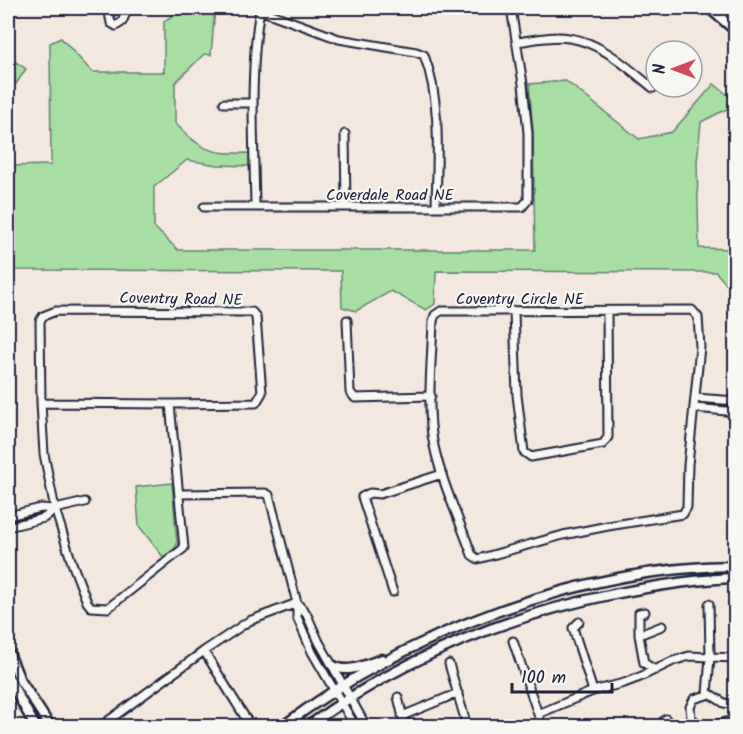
<svg xmlns="http://www.w3.org/2000/svg" width="743" height="734" font-family="Kalam,sans-serif">
<rect width="100%" height="100%" fill="#f2e8df"/>
<filter id="ink" filterUnits="userSpaceOnUse"><feTurbulence type="fractalNoise" baseFrequency=".0167" numOctaves="2"/><feDisplacementMap in="SourceGraphic" scale="12" xChannelSelector="R" yChannelSelector="G"/><feConvolveMatrix kernelMatrix="1 2 1 2 8 2 1 2 1" color-interpolation-filters="sRGB"/></filter>
<g filter="url(#ink)">
<path fill="#a7dfa3" stroke="#64806f" stroke-width="1.5" d="M176,8H215L211,55L204,54L175,83V123C202,151 210,154 249,153V166L217,165L187,160L154,187V227L178,250H535L533,130L529,84L566,81L639,139L672,132L714,84L735,101V105L701,122L697,162L699,248L735,249V295L716,272L436,271L435,304L426,310L391,291L356,311L342,307L341,271L8,270V166L51,165L50,43L61,38L92,72H164V21L174,15Z
M13,60L26,69L16,84L8,79V69Z
M172,483L177,544L175,548L163,557L139,526L136,487Z"/>
<g fill="none" stroke-linecap="round" stroke-linejoin="round">
<g stroke="#22223b" stroke-width="11">
<path id="minor" d="M108,8L111,23L116,26L122,22L128,8
M260,10L339,39L416,52L424,55C442,102 437,158 436,207
M517,42C533,40 552,35 569,38C601,42 628,68 653,88
M224,103H253
M345,134L346,207
M204,207H522L528,200V133L523,84L511,8
M255,207C254,141 249,74 260,9
M692,310L698,317L700,347L688,465L687,507L683,514L608,526L563,535L478,559L472,555C459,519 442,483 434,446C426,410 432,359 433,321L435,315L441,311Z
M514,312L517,395L524,452L531,457L603,444L608,437L607,312
M347,320L350,392L355,398L431,396
M696,398L736,401
M41,403L170,404L256,403L262,393L256,317L252,312H247L56,311L43,316L40,321L41,403L44,454L55,509L72,563L87,602L91,607L108,608L184,548L170,404
M695,408L736,412
M180,494L265,493L269,495L297,603V617L312,652L355,726
M8,516L41,508L55,509L85,502
M8,527L44,518L55,509
M393,592L362,497L370,493L380,494L442,474
M297,603L306,613L319,642L366,726
M709,604L710,657L736,658
M645,612L639,613V635L644,663L655,670
M579,622L573,628L593,691
M639,635L662,626
M513,641L538,714
M204,651L248,722V726
M449,664L467,726
M398,697L405,726
M402,716L458,693
M101,726L204,651L249,621L297,603
M542,726L538,714L593,691L624,683L640,677L673,661L689,656L710,657L707,694
M658,726L666,719
M701,726L691,718L690,707L694,699L710,694L724,703L736,705
M712,726L736,719"/>
</g>
<g stroke="#22223b" stroke-width="13">
<path id="tertiary" d="M709,8L736,31
M720,17L727,8
M8,651L20,680L50,726
M332,665C347,675 367,664 382,659
M8,677L35,726
M283,726C407,633 580,567 736,566
M308,726C401,659 501,617 614,594C654,586 695,579 736,578"/>
</g>
<use href="#minor" stroke="#f6f6f2" stroke-width="7"/>
<use href="#tertiary" stroke="#f6f6f2" stroke-width="8"/>
</g>
</g>
<g text-anchor="middle" stroke-width="4.5" stroke-linejoin="round" paint-order="stroke">
<g font-size="16" fill="#22223b" stroke="#f6f6f2">
<text x="390" y="200">Coverdale Road NE</text>
<text transform="translate(181 298) rotate(1)" y="6">Coventry Road NE</text>
<text x="520" y="304">Coventry Circle NE</text>
</g>
</g>
<rect width="743" height="734" fill="none" stroke="#f6f6f2" stroke-width="30"/>
<rect x="15" y="15" width="713" height="704" fill="none" stroke="#22223b" stroke-width="2" filter="url(#ink)"/>
<g transform="translate(674 69) rotate(270)"><circle r="28" fill="#f6f6f2" stroke="#a1a1a9" stroke-width="1.5"/>
<path d="M0-4.5L10 22L0 15L-10 22Z" fill="#d1495b"/>
<text y="-9" font-size="16" font-weight="bold" text-anchor="middle" fill="#22223b">N</text>
</g>
<path d="M512 683v9h100v-9" fill="none" stroke="#22223b" stroke-width="3"/>
<text x="521" y="683" font-size="18" fill="#22223b" stroke="#f6f6f2" stroke-width="4.5" paint-order="stroke">100 m</text>
</svg>
